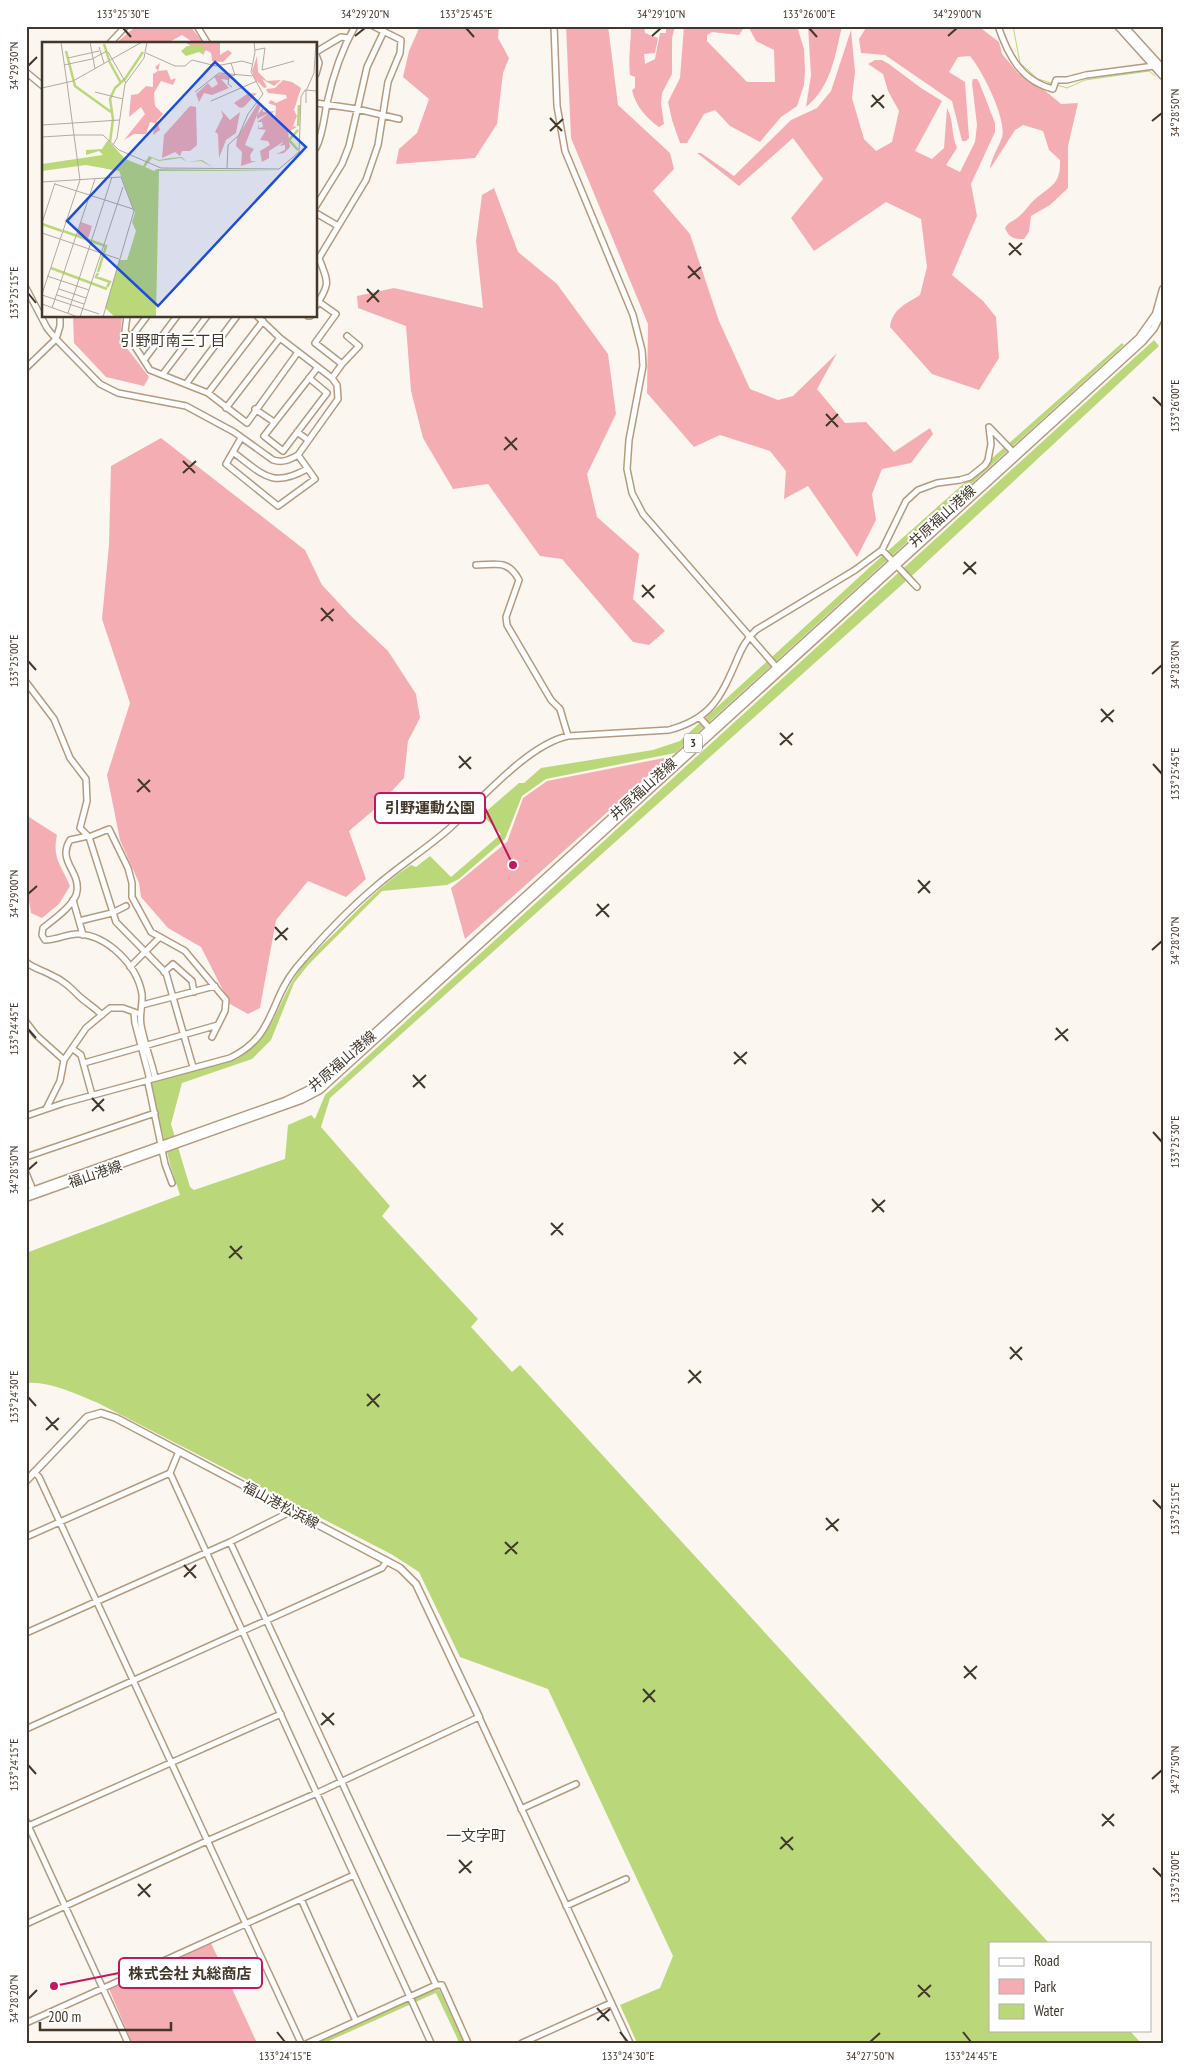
<svg xmlns="http://www.w3.org/2000/svg" width="1189" height="2069" font-family="'PT Sans Narrow','Noto Sans JP',sans-serif">
<rect width="100%" height="100%" fill="#fbf6f0"/>
<path fill="#f4aeb3" d="M136,26H190L204,43H194L182,35L166,44H115Z
M420,26H499L498,38L509,58L503,73L497,124L475,158L396,164L399,149L417,133L429,99L403,77L409,51Z
M566,26H608L618,105L670,153L674,169L653,191L690,234L719,321L750,389L778,400L793,396L837,353L817,389L845,423L866,422L894,452L930,428L933,434L911,463L882,469L872,494L876,520L857,557L808,486L784,499L786,471L770,451L720,435L694,447L647,393L648,324L571,138Z
M631,26H644L645,33L658,38L655,53L644,54L645,64L655,59L660,33H666V26H675L672,38V74L662,93L661,103L664,124L659,127C646,118 635,105 632,90L635,88V77L630,75C628,59 631,43 631,26Z
M684,26H740L743,29L739,35L712,32L707,35V41L747,82H775L774,50L756,41L748,26H797L804,49L805,71L804,85L797,106L781,117L760,142L730,126L715,110L704,114L687,143H680L672,120L668,102L680,78Z
M808,26H842C835,56 831,87 806,107L811,75Z
M867,26H978L999,42L1002,54L1018,73L1043,89L1061,104L1078,103L1068,146V188L1050,205L1031,216L1029,232L1024,239C1014,239 1009,238 1005,228C1008,222 1012,222 1017,218C1023,214 1028,206 1033,201C1049,186 1061,186 1060,160L1049,150L1043,131L1023,125L1015,130L990,169C991,158 999,147 1002,137C1007,119 982,70 970,56L958,57L949,72L965,82L969,138L966,141H962L952,101L885,55L861,53L859,39Z
M851,30L855,72L852,98L864,139L876,151L892,142L899,111L888,91L883,74L868,64L875,60H882L889,64L921,88L942,101L915,151L932,159L944,148L947,108C954,120 951,135 957,148L946,165L960,172L975,142L977,125L972,83L973,79H977L979,82L995,123V132L971,184L977,216L952,275L983,301L996,317L999,358L979,390L932,374L890,327C892,309 906,304 920,295L927,267L921,219L886,202L814,251L791,218L823,179L793,138L739,186L697,153H701L734,176L791,120L817,108L831,91Z
M494,188L518,252L557,284L608,354L616,414L587,474L597,517L639,554L633,599L665,631L649,645L633,642L562,559L540,556L488,484L453,489L423,438L411,391L406,326L358,308L357,296L394,288L483,308L476,241L482,195Z
M73,316H122L120,339L149,377L144,386L106,377L74,343Z
M161,438L305,550L322,585L351,616L388,651L416,694L420,718L408,741L404,778L376,808L349,831L366,879L346,897L308,881L276,920L260,1008L248,1014L230,1004L201,947L168,928L141,897L139,883L120,840L107,775L130,703L102,619L109,545L111,466Z
M669,757L465,939L451,888L507,842L523,798L547,781Z
M26,815L57,835C52,858 61,865 70,886L59,904L42,918L31,913L26,883Z
M211,1943L257,2043H132L109,1989Z"/>
<path fill="#bad77a" d="M1154,340L1159,346L916,572L330,1098L321,1127L390,1206L382,1216L478,1319L471,1327L512,1372L520,1365L552,1400L1049,1943H990V2030H1129L1141,2043H637L620,2005L660,1988L673,1956L548,1689L460,1657L419,1572L391,1554L98,1403C76,1394 50,1381 26,1383V1253L180,1195L170,1164L150,1082L237,1059C276,1036 278,997 304,964C314,952 326,942 337,931C361,906 381,885 411,865L416,867L430,856L451,877L501,834L482,815L519,783H524L541,768L653,750L680,741L881,557L1122,343L1124,345L675,753L546,779L522,796L505,839L459,879L447,885L382,891L308,965L294,983L271,1040L252,1059L182,1083L171,1124L190,1187L194,1190L285,1159L288,1125L311,1115L315,1119L325,1095Z"/>
<g fill="none" stroke-linecap="round" stroke-linejoin="round">
<path stroke="#bad77a" stroke-width="1" d="M1013,26L1020,63L1038,79L1054,84
M1057,85L1067,88L1085,80L1149,71L1155,76"/>
<path stroke="#bad77a" stroke-width="4.5" d="M319,2043L437,1990L462,2043"/>
<g stroke="#b49b7f" stroke-width="8">
<path id="minor" d="M197,26L208,44
M554,26L557,106L565,151L633,315L642,350L643,366L629,440L627,469L632,493L643,514L778,669
M998,26C1008,55 1021,81 1053,89L1056,80H1067L1086,75L1154,66
M109,44L126,26
M316,52L341,37L348,38
M316,55L319,63L316,74
M26,72L44,87
M316,103L357,109L399,119
M316,148C323,134 324,118 327,103C333,75 341,51 355,26
M316,206L342,164L349,146L367,67L384,31
M316,213L338,226
M26,288L47,328L56,339
M319,302L336,314L315,343L342,364
M316,306C331,282 328,283 319,258L366,180L378,145L388,82L400,53L401,40L373,26
M127,316L125,331L150,370L208,393L247,423L298,352
M308,316H310
M56,339L60,326V316
M129,340L147,316
M144,360L177,316
M26,368L56,339L100,384L118,393L186,406L234,432L273,460C283,463 289,460 298,455L338,399L337,385L332,378L280,338L257,316
M163,374L207,316
M309,378L327,393L283,451L264,436L318,367
M332,378L342,364L359,346L347,336
M186,384L237,316
M208,393L263,321
M226,408L280,338
M255,409L274,422
M297,432L308,440
M241,438L226,464L278,506L315,479L298,455
M234,453C263,474 271,489 307,469
M882,550L917,587
M476,565C496,565 508,559 519,580L506,617L507,625L551,700L560,709L568,736
M26,682L54,719L70,758L86,779L87,801L80,828L89,837L116,922L166,973L193,1067
M700,718L711,730
M88,836L70,840C57,861 80,871 77,891C76,904 53,920 43,928L42,935L45,940C59,940 67,933 79,934C108,936 137,965 142,994C143,1005 139,1014 141,1025C144,1042 151,1060 155,1077
M89,837L109,829L128,868L132,883V897L151,932L185,951L226,1000L225,1011L212,1037
M73,900L83,935
M79,921L112,913L126,906
M26,962C34,969 43,970 51,975C63,980 71,988 80,997C87,1003 95,1008 102,1015
M130,967L159,938
M164,972L173,964L192,981L194,992
M142,1005L215,986
M134,1013L135,1023L149,1076L148,1083L165,1164L172,1183
M26,1022L36,1035L64,1060
M73,1049L81,1055L92,1095
M84,1063L218,1025
M46,1109L60,1081L64,1060L86,1028L110,1008H123L137,1013
M26,1116L64,1103L230,1058C275,1037 269,1001 296,968C318,942 349,909 375,887C399,866 426,849 450,828C481,800 527,745 568,736L669,730C710,719 720,699 736,662C741,650 746,639 756,630L855,570L882,550L906,501L918,490L937,483L960,480L970,477L985,465L988,460L991,444L989,427L1015,454
M26,1157L155,1113
M26,1173L33,1190
M34,1472L39,1477L301,2043
M170,1473L431,2043
M26,1537L170,1473L179,1451
M230,1542L436,1985L308,2043
M26,1633L230,1542L286,1514L291,1510
M26,1729L382,1568L387,1561
M521,1809L576,1784
M26,1821L128,2043
M26,1827L281,1714
M301,1899L356,2021
M566,1906L626,1879
M26,1924L209,1840L317,1793L479,1717L630,2043
M436,1985H442L468,2043
M26,2023L354,1875
M522,2043L611,2003"/>
</g>
<g stroke="#b49b7f" stroke-width="9">
<path id="major" d="M1118,26L1163,76
M1124,26L1163,69
M26,1193L285,1101L316,1086L1139,338L1156,314L1163,289
M26,1198L301,1100L320,1090L1142,342L1154,328L1163,310
M26,1481L87,1417L101,1413L116,1418L400,1568L416,1584L479,1717"/>
</g>
<use href="#minor" stroke="#fff" stroke-width="5"/>
<use href="#major" stroke="#fff" stroke-width="6"/>
</g>
<path fill="none" stroke="#42372b" stroke-width="2" d="M123,28L131,37M466,28L474,37M809,28L817,37M355,36L365,28M652,36L661,28M948,36L957,28M28,66L37,57M872,95L884,108M871,107L884,95M550,118L562,131M1152,121L1162,113M550,131L563,119M1009,243L1021,255M1009,255L1022,243M688,266L700,279M688,278L701,267M367,289L379,302M28,293L36,303M367,302L379,290M1153,397L1162,406M826,414L838,427M826,426L838,414M505,437L517,450M504,450L517,438M183,461L195,473M183,473L196,461M964,562L976,574M963,574L976,562M642,585L654,598M642,597L655,585M321,608L333,621M321,621L334,609M28,661L36,670M1152,674L1162,665M1101,709L1113,722M1101,722L1114,710M780,733L792,745M780,745L793,733M459,756L471,769M1153,764L1162,774M459,768L471,757M138,779L150,792M137,792L150,780M918,880L930,893M918,893L930,881M28,894L37,886M597,904L609,917M596,916L609,904M275,927L287,940M275,940L288,928M1152,950L1162,941M1056,1028L1068,1041M28,1029L36,1038M1055,1040L1068,1029M734,1052L746,1064M734,1064L747,1052M413,1075L425,1088M413,1087L426,1075M92,1098L104,1111M92,1111L104,1099M1153,1132L1162,1142M28,1170L37,1162M872,1199L884,1212M872,1212L885,1200M551,1223L563,1235M551,1235L563,1223M230,1246L242,1259M229,1258L242,1246M1010,1347L1022,1360M1010,1359L1022,1347M689,1370L701,1383M688,1383L701,1371M367,1394L379,1407M28,1397L36,1406M367,1406L380,1394M46,1417L58,1430M46,1430L59,1418M1153,1500L1162,1509M826,1518L838,1531M826,1530L839,1519M505,1542L517,1554M505,1554L518,1542M184,1565L196,1578M184,1577L196,1565M964,1666L976,1679M964,1678L977,1666M643,1689L655,1702M643,1702L655,1690M322,1713L334,1725M321,1725L334,1713M28,1765L36,1774M1152,1779L1162,1770M1102,1814L1114,1826M1102,1826L1114,1814M781,1837L793,1850M780,1849L793,1837M459,1860L471,1873M1153,1868L1162,1877M459,1873L472,1861M138,1884L150,1897M138,1896L151,1884M918,1985L930,1997M918,1997L931,1985M28,1999L37,1990M597,2008L609,2021M597,2020L610,2009M277,2032L285,2042M620,2032L628,2042M963,2032L971,2042M870,2042L880,2033"/>
<g text-anchor="middle" stroke-width="4" stroke-linejoin="round" paint-order="stroke">
<rect fill="#fff" stroke="#7b736b" stroke-width="1" x="684" y="733.5" width="18" height="19" rx="4"/>
<g font-size="12" font-weight="bold" fill="#42372b">
<text x="693" y="747">3</text>
</g>
<g font-size="14" fill="#42372b" stroke="#fff">
<text transform="translate(942 516) rotate(-42)" y="5">井原福山港線</text>
<text transform="translate(643 789) rotate(-42)" y="5">井原福山港線</text>
<text transform="translate(342 1061) rotate(-41)" y="5">井原福山港線</text>
<text transform="translate(95 1174) rotate(-19)" y="5">福山港線</text>
<text transform="translate(281 1505) rotate(28)" y="5">福山港松浜線</text>
</g>
<g font-size="15" fill="#42372b" stroke="#fff">
<text x="173" y="346">引野町南三丁目</text>
<text x="476" y="1841">一文字町</text>
</g>
</g>
<g transform="translate(42 42)">
<rect width="275" height="275" fill="#fbf6f0"/>
<path d="M143,0H178V13L186,8L190,11L181,20L170,19L169,11L164,8L162,11L160,4L150,5ZM215,14L216,30L225,39L239,38L232,44L220,37L225,45L222,46L212,36L210,29ZM118,21L116,29L125,28L129,38L134,36L131,43L119,39L112,51L113,64L121,72L115,79L118,88L111,93L113,81L108,80L104,92H92L82,98L103,72L99,65L87,75L89,53L96,52L104,44L111,45V32L116,29L113,25ZM179,32L190,33L186,38L179,37L187,46L170,53L162,51L157,60L154,52L166,41L170,46L176,42L172,34ZM241,38L250,40L259,46L252,68L255,74L251,84L255,85L246,90L248,105L242,111L234,112L243,108V103L237,104L240,102L241,100L227,109V116L220,120L218,109L228,103L226,99L218,98L224,88L216,87V82L217,86L221,85L220,80H215L227,71L215,77V73L221,66V70L233,69L229,72L233,77L234,64L226,61L229,58L234,61L245,56L244,53L226,51L224,47L233,46ZM215,51L202,65L198,66L192,61L205,52ZM216,61L219,63L203,103L212,107L208,113L209,119H214L199,124L200,110L194,104L195,96ZM148,64L154,65L155,103L148,109H140L138,114L133,110L120,116L122,93ZM179,68L188,78L198,70L194,91L184,98L177,116L176,92L173,90L181,74ZM39,180L50,184L46,197L35,193Z" fill="#f4aeb3"/>
<path d="M145,4H161L162,13L157,10L144,14L139,9ZM66,98L83,117L101,124L107,114L117,118L128,116L140,115L145,120L160,118L172,126L159,119L145,120L139,116L117,119L110,116L103,125L112,129L115,127L237,129H117L114,274L119,275H73L63,266L77,218H85L94,189L90,180L93,171L77,129L44,123L0,129V122L61,113L57,109L44,113V108L60,107Z" fill="#bad77a"/>
<path fill="none" stroke="#bad77a" stroke-width="2.5" d="M62,2L67,18M24,9L33,44L69,70M67,19L79,41M256,84L257,63M68,100L71,77L68,57L73,46L83,37L101,10M256,108L247,98L256,88M0,182L20,189M21,189L64,204L56,230M9,226L65,247M56,231L54,235L68,240L65,245"/>
<path fill="none" stroke="#b1aaa1" stroke-width="1" d="M19,0L25,41M48,0L53,27M57,5L62,21M213,8L223,6L220,28L252,19M66,10L84,41M104,11L133,24H143L150,18L174,24L200,19L210,22M26,16L57,9M189,21L193,33L187,35L186,42L190,45M22,23L50,17L65,9M0,46L31,39L100,0M53,50L81,57M153,50L177,31L210,34M169,59L215,39M264,61V49L272,31L274,0M0,83L78,78M32,93H61L77,108L119,126L237,127L257,110L259,55L263,48L275,49M0,95L32,93M71,103L75,96L83,42L102,16L105,0M185,127L186,103L197,93L206,72L221,52L209,30L213,10L212,0M0,140L79,135L92,169L87,186M13,142L91,167M0,181L13,141M0,191L77,217M5,234L47,248M17,247L44,256M0,252L38,138L25,41M0,253L57,272M15,253L42,262M0,262L36,275M10,266L53,137M26,271L70,135M38,275L81,145M61,275L87,186"/>
<path fill="#1d4ed8" fill-opacity="0.15" stroke="#1d4ed8" stroke-width="2.5" d="M173,20L264,105L116,264L25,179Z"/>
<rect width="275" height="275" fill="none" stroke="#42372b" stroke-width="2.5"/>
</g>
<path fill="none" stroke="#c2185b" stroke-width="2" d="M513 865L485 808M54 1986L119 1973"/>
<g fill="#c2185b" stroke="#fff" stroke-width="2">
<circle cx="513" cy="865" r="5"/>
<circle cx="54" cy="1986" r="5"/>
</g>
<g fill="#fff" stroke="#c2185b" stroke-width="2">
<rect x="375" y="793" width="110" height="30" rx="5"/>
<rect x="119" y="1958" width="143" height="30" rx="5"/>
</g>
<g font-size="15" text-anchor="middle" font-weight="bold" fill="#42372b">
<text x="430" y="813">引野運動公園</text>
<text x="190" y="1979">株式会社 丸総商店</text>
</g>
<rect width="1189" height="2069" fill="none" stroke="#ffffff" stroke-width="55"/>
<rect x="989" y="1942" width="162" height="90" fill="#ffffff" stroke="#b3afaa"/>
<rect x="999" y="1958" width="25" height="8" fill="#ffffff" stroke="#b3afaa"/>
<text x="1034" y="1966" font-size="15" fill="#42372b">Road</text>
<rect x="999" y="1979" width="25" height="15" fill="#f4aeb3" stroke="#b3afaa"/>
<text x="1034" y="1992" font-size="15" fill="#42372b">Park</text>
<rect x="999" y="2004" width="25" height="15" fill="#bad77a" stroke="#b3afaa"/>
<text x="1034" y="2016" font-size="15" fill="#42372b">Water</text>
<path d="M40 2022v8h131v-8" fill="none" stroke="#42372b" stroke-width="2.5"/>
<text x="48" y="2022" font-size="15" fill="#42372b" stroke="#ffffff" stroke-width="4" paint-order="stroke">200 m</text>
<rect x="28" y="28" width="1134" height="2014" fill="none" stroke="#42372b" stroke-width="2"/>
<g font-size="12" text-anchor="middle" fill="#42372b">
<text x="123" y="18">133°25'30"E</text>
<text x="365" y="18">34°29'20"N</text>
<text x="466" y="18">133°25'45"E</text>
<text x="661" y="18">34°29'10"N</text>
<text x="809" y="18">133°26'00"E</text>
<text x="957" y="18">34°29'00"N</text>
<text transform="translate(14 66) rotate(-90)" y="4">34°29'30"N</text>
<text transform="translate(1175 113) rotate(-90)" y="4">34°28'50"N</text>
<text transform="translate(14 293) rotate(-90)" y="4">133°25'15"E</text>
<text transform="translate(1175 406) rotate(-90)" y="4">133°26'00"E</text>
<text transform="translate(14 661) rotate(-90)" y="4">133°25'00"E</text>
<text transform="translate(1175 665) rotate(-90)" y="4">34°28'30"N</text>
<text transform="translate(1175 774) rotate(-90)" y="4">133°25'45"E</text>
<text transform="translate(14 894) rotate(-90)" y="4">34°29'00"N</text>
<text transform="translate(1175 941) rotate(-90)" y="4">34°28'20"N</text>
<text transform="translate(14 1029) rotate(-90)" y="4">133°24'45"E</text>
<text transform="translate(1175 1142) rotate(-90)" y="4">133°25'30"E</text>
<text transform="translate(14 1170) rotate(-90)" y="4">34°28'50"N</text>
<text transform="translate(14 1397) rotate(-90)" y="4">133°24'30"E</text>
<text transform="translate(1175 1509) rotate(-90)" y="4">133°25'15"E</text>
<text transform="translate(14 1765) rotate(-90)" y="4">133°24'15"E</text>
<text transform="translate(1175 1770) rotate(-90)" y="4">34°27'50"N</text>
<text transform="translate(1175 1877) rotate(-90)" y="4">133°25'00"E</text>
<text transform="translate(14 1999) rotate(-90)" y="4">34°28'20"N</text>
<text x="285" y="2060">133°24'15"E</text>
<text x="628" y="2060">133°24'30"E</text>
<text x="870" y="2060">34°27'50"N</text>
<text x="971" y="2060">133°24'45"E</text>
</g>
</svg>
